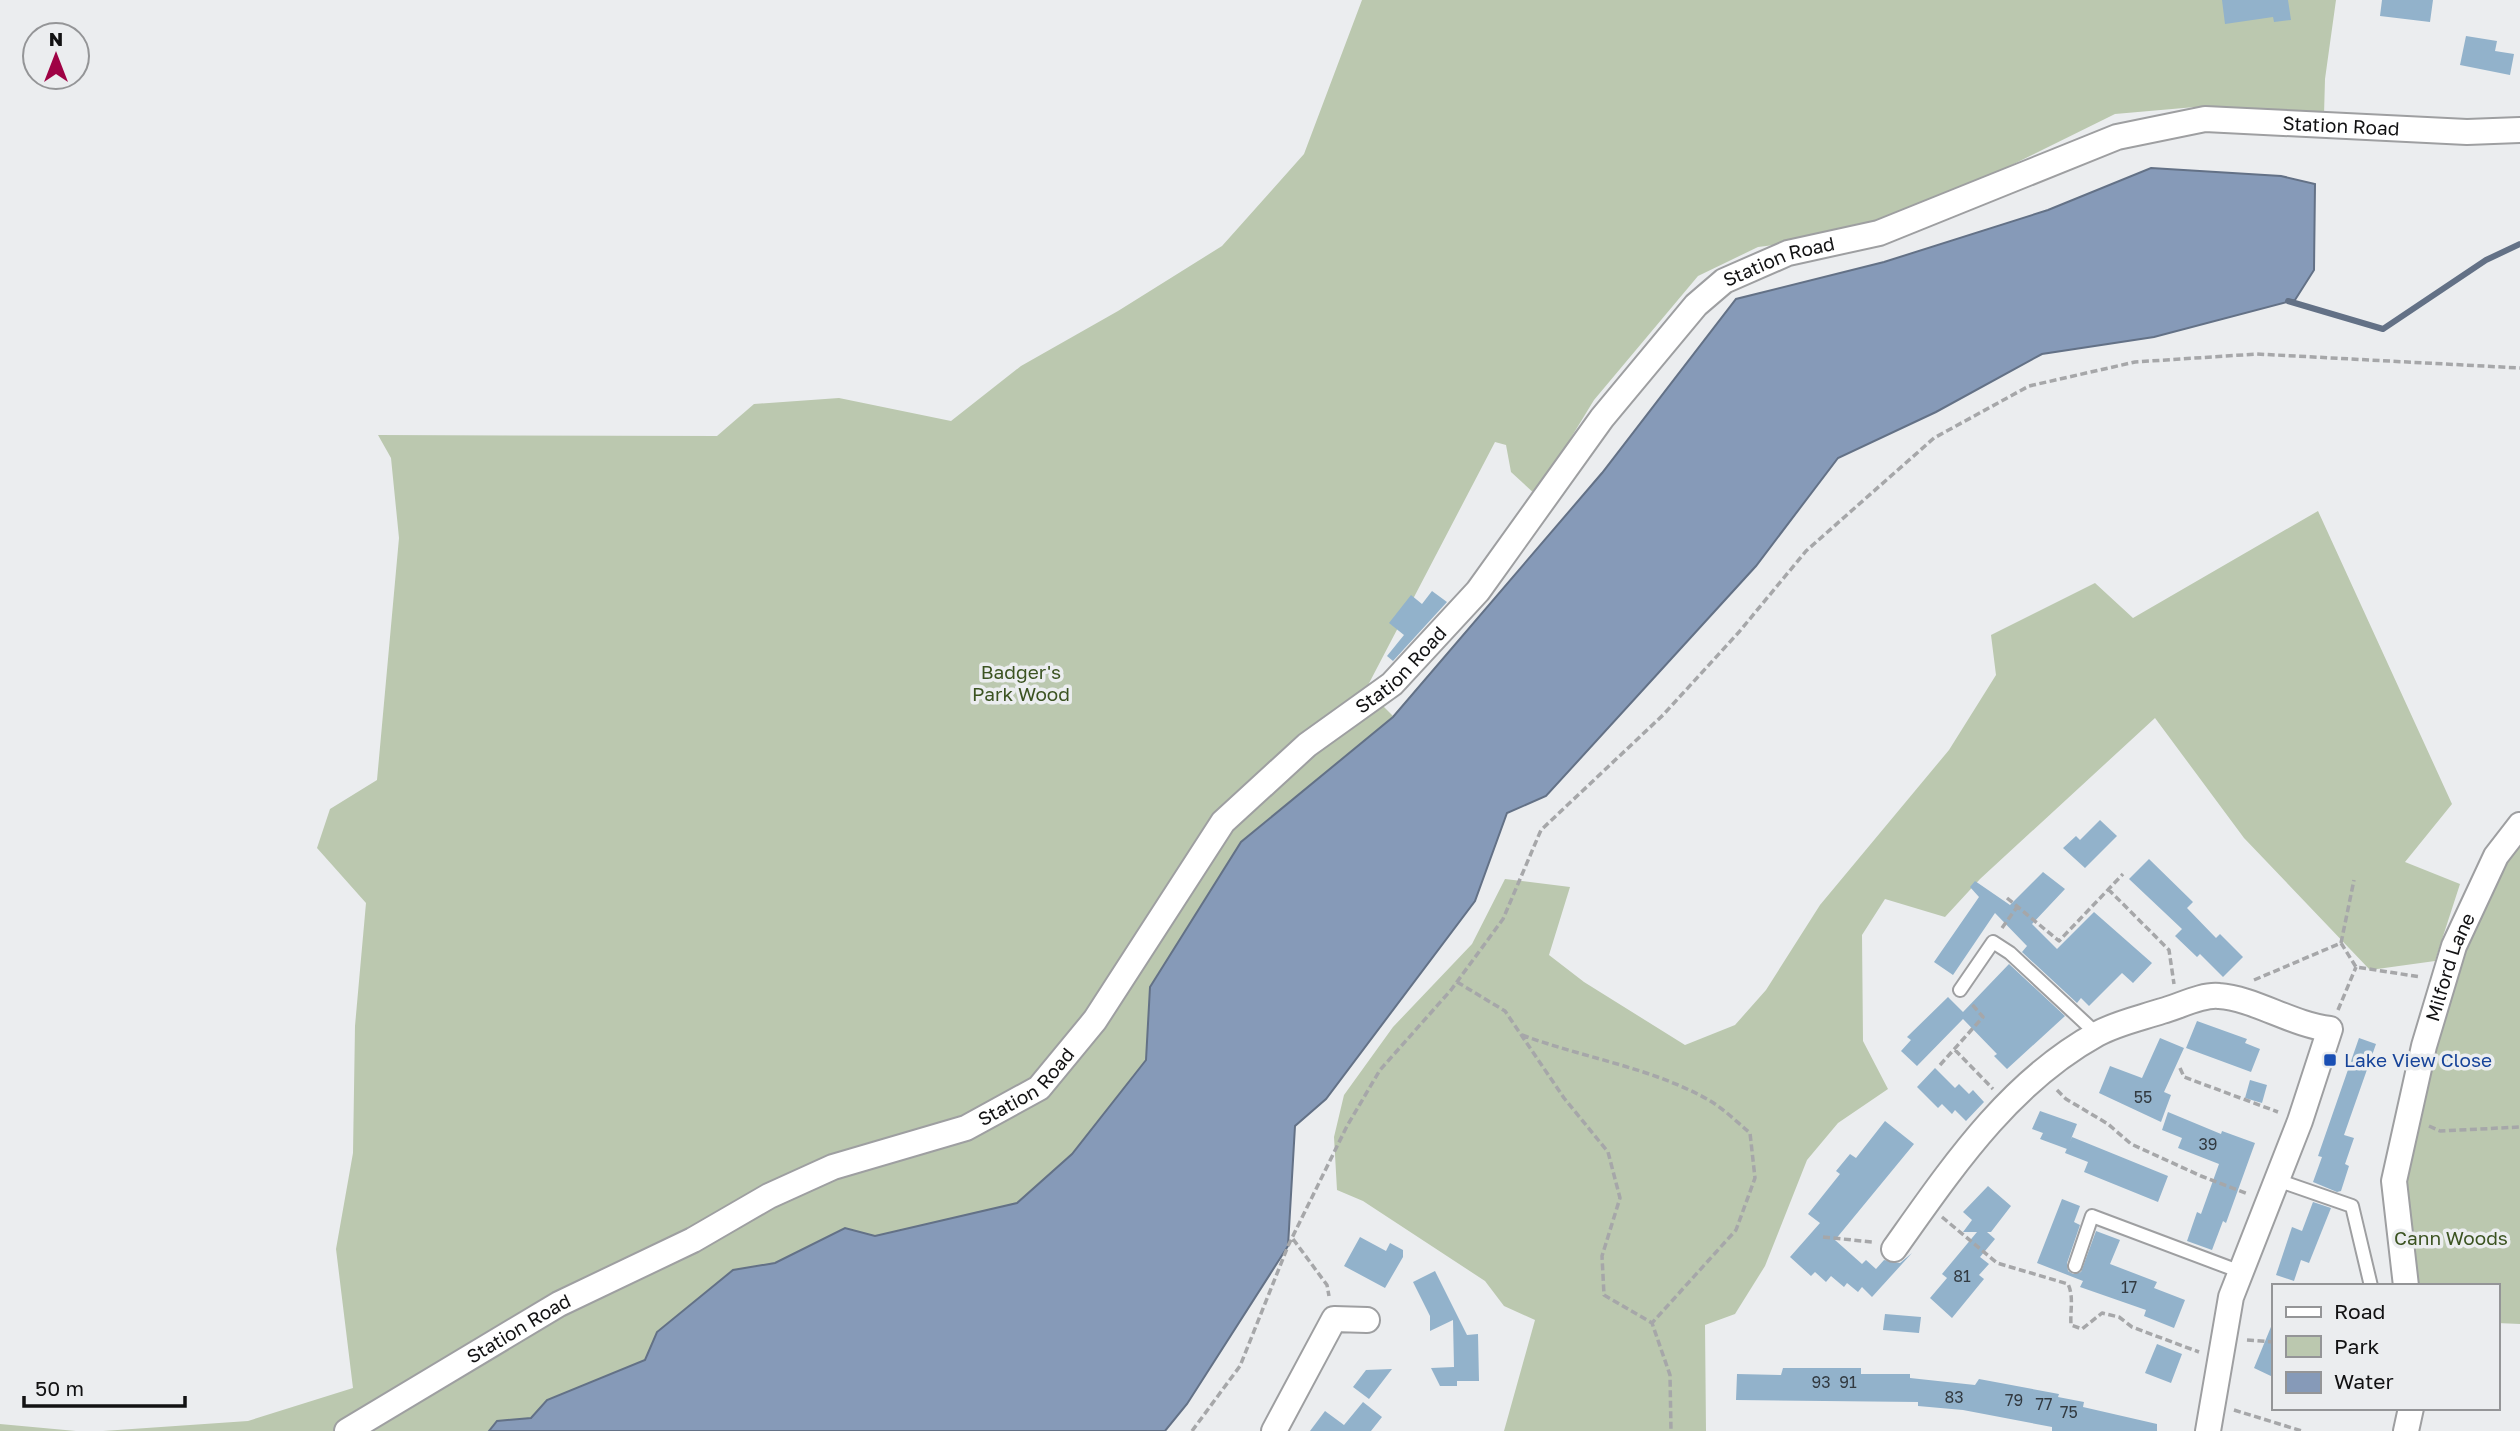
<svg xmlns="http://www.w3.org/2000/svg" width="2520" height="1431" font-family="'Golos Text',sans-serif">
<rect width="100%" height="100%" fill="#ebedef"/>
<path fill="#bbc8af" d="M1362,0H2336L2325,79L2324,115L2195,107L2115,114L1965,188L1824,239L1758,247L1698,276L1594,400L1536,495L1511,472L1506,445L1495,442L1366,689L1393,716L1602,473L1736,299L1884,262L2048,210L2151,168L2281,176L2315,184L2314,270L2295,300L2154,337L2042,354L1936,412L1838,458L1756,566L1546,796L1507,813L1475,901L1326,1099L1295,1126L1288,1246L1187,1404L1165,1431H103L248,1421L353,1388L336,1249L353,1153L355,1026L366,903L317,848L330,809L377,780L399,538L391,458L378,435L717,436L754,404L839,398L951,421L1021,366L1118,311L1222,246L1304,154Z
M2318,511L2452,804L2405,862L2460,884L2435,961L2370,970L2244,838L2155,718L1980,879L1945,917L1885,899L1862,935L1863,1041L1888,1089L1838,1123L1807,1160L1765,1266L1735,1314L1705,1325L1706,1431H1504L1535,1320L1504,1306L1485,1281L1363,1201L1337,1190L1334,1137L1344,1095L1393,1027L1472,944L1505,879L1570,887L1549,955L1584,982L1685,1045L1735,1025L1766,990L1820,905L1949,750L1996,675L1991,635L2095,583L2133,618Z
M2520,830V1324L2497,1323V1286H2409L2398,1180L2446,975Z
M0,1424L76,1431H0Z"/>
<path fill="#869ab8" stroke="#637186" stroke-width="2" d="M2151,168L2281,176L2315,184L2314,270L2295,300L2154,337L2042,354L1936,412L1838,458L1756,566L1546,796L1507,813L1475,901L1326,1099L1295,1126L1288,1246L1187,1404L1165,1431H489L497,1421L531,1418L547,1400L645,1360L657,1332L733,1270L775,1263L845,1228L875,1236L1017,1203L1072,1154L1146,1060L1150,987L1241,842L1393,717L1602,473L1736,299L1884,262L2048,210Z"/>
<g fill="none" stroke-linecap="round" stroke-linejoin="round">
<path stroke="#637186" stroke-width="6" d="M2288,301L2383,329L2486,260L2520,244"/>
</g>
<path fill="#92b2cb" d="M2222,0H2288L2291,20L2274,22L2273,17L2225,24Z
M2382,0H2433L2430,22L2380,16Z
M2466,36L2497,41L2495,51L2514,54L2510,75L2460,65Z
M1432,591L1447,602L1393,661L1387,656L1404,635L1389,623L1411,595L1422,604Z
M2100,820L2117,836L2085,868L2063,848L2076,836L2080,840Z
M2149,859L2193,902L2187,908L2216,938L2220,934L2243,957L2223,977L2200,954L2197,957L2175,936L2182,929L2129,879Z
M2043,872L2065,889L2032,924L2057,949L2094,912L2152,963L2133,983L2122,973L2089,1006L2081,998L2077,1003L2022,952L2027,946L1995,913L1953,975L1934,962L1979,897L1970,887L1975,881L2010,905Z
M2009,964L2065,1016L2007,1069L1994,1056L1997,1054L1963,1019L1917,1066L1901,1051L1911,1040L1907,1037L1948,997L1963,1012Z
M2197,1021L2247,1039L2245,1043L2260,1049L2251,1072L2186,1048Z
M2160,1038L2184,1048L2164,1092L2171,1095L2161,1122L2099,1093L2110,1066L2142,1078Z
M2359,1038L2376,1044L2344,1135L2354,1138L2345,1164L2349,1166L2341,1191L2337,1192L2313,1182L2322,1157L2318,1156Z
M1935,1068L1955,1088L1959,1084L1969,1094L1973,1090L1984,1102L1966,1121L1955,1110L1952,1114L1942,1104L1938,1108L1917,1087Z
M2250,1080L2267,1085L2262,1103L2245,1098Z
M2040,1111L2077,1124L2067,1149L2040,1139L2043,1133L2032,1129Z
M2168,1112L2221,1134L2222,1131L2255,1143L2226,1223L2223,1221L2212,1250L2187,1241L2197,1212L2201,1214L2219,1164L2178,1148L2182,1138L2162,1130Z
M1885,1121L1914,1144L1835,1240L1862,1264L1866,1260L1876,1269L1884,1260L1900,1263L1912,1253L1872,1297L1862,1287L1858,1292L1847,1283L1844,1287L1831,1276L1826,1282L1815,1272L1811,1276L1790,1257L1820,1223L1808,1214L1840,1174L1836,1171L1850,1154L1856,1158Z
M2072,1137L2168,1176L2158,1202L2084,1172L2088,1162L2065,1153Z
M1988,1186L2011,1206L1991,1232H1987L1995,1239L1980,1257L1989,1264L1979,1275L1984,1279L1952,1318L1930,1298L1947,1278L1942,1274L1977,1232H1963L1972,1220L1963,1212Z
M2062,1199L2080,1206L2074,1222L2080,1225L2067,1263L2068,1271L2073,1274L2081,1272L2096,1231L2120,1240L2110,1264L2157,1282L2154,1288L2185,1300L2174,1328L2144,1316L2146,1310L2080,1287L2083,1281L2037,1263Z
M2313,1202L2331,1208L2309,1263L2301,1260L2294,1281L2276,1275L2292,1227L2302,1231Z
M1360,1237L1386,1251L1390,1243L1403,1250V1257L1385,1288L1344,1266Z
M1435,1271L1467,1335L1478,1334L1479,1381H1457V1386H1440L1431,1368L1454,1367L1453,1320L1430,1331V1316L1413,1282Z
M1885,1314L1921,1317L1919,1333L1883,1330Z
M2273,1322V1377L2254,1368Z
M2157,1344L2182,1354L2171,1383L2145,1373Z
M1783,1368H1861V1374H1910V1378L1975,1385L1979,1379L2059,1394L2058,1397L2084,1402L2083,1407L2157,1424V1431H2052V1427L1963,1410L1918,1406V1402L1736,1400L1737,1374L1781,1375Z
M1392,1369L1369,1399L1353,1387L1366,1370Z
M1363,1402L1382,1417L1371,1431H1310L1325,1411L1344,1425Z"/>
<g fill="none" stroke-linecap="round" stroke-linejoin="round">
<g stroke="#9e9fa1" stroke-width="16">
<path id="service" d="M1960,990L1993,942L2010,953L2097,1034
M2277,1180L2352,1206L2371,1286
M2075,1266L2092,1216L2241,1272"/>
</g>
<g stroke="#9e9fa1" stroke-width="28">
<g id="minor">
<path d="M1894,1249C1951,1169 2008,1083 2097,1034C2117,1023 2141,1018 2162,1011C2178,1007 2202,994 2219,996C2253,998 2293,1025 2330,1029L2300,1121L2231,1297L2208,1431"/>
<path id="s1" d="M2406,1286L2394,1181L2424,1046L2454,946L2496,856L2520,825"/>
<path id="s2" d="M347,1431L559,1304L693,1240L769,1196L833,1167L966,1128L1039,1088L1095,1020L1223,822L1307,745L1392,684L1478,591L1602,418L1696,305L1724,281L1788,253L1879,233L2117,137L2205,119L2467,132L2520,130"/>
<path d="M1274,1431L1334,1319L1367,1320"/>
<path d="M2406,1431L2411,1408"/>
</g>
</g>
<path stroke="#a6a7a9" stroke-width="3.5" stroke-dasharray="7 3.5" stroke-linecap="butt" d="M2108,889L2169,950L2174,984
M2007,898L2059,941L2123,874
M2002,928L2017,907
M2341,943L2354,880
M2254,980L2341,943L2356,967L2421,977
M1457,982L1505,1011L1564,1098L1608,1152L1620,1198L1602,1256L1604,1295L1652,1323L1670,1375L1671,1431
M2338,1010L2356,967
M1522,1035C1584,1058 1649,1067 1707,1099C1723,1108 1737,1122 1750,1133L1755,1178L1736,1230L1652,1323
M1955,1050L1993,1089
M1940,1065L1983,1017L1971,1003
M2180,1068L2184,1077L2278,1112
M2057,1090L2066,1099L2108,1124L2131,1144L2201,1176L2248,1194
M2429,1126L2440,1131L2520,1127
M1942,1217L1997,1263L2068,1284C2074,1297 2070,1310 2071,1325L2082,1329L2102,1313L2119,1317L2132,1327L2199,1352
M1823,1237L1872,1242
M1293,1239L1327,1285L1329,1296
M2247,1340L2273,1342
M2234,1410L2302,1431
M1192,1431L1240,1366L1288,1246L1347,1126L1380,1070L1451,990L1503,919L1541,830L1663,715L1739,632L1806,551L1934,438L2029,386L2135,362L2257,354L2520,368"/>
<use href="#service" stroke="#fff" stroke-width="12"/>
<use href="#minor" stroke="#fff" stroke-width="24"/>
</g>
<rect fill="#1a4fb4" stroke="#ebedef" stroke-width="2.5" x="2323" y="1053" width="14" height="14" rx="3.5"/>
<g text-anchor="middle" stroke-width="7" stroke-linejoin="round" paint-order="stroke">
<g font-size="16" fill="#323a41">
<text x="2143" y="1103">55</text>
<text x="2208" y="1150">39</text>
<text x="1962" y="1282">81</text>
<text x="2129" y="1293">17</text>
<text x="1821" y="1388">93</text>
<text x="1848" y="1388">91</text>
<text x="1954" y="1403">83</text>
<text x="2014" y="1406">79</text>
<text x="2044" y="1410">77</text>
<text x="2069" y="1418">75</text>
</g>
<g font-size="19" fill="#121213" stroke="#ebedef">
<text dy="7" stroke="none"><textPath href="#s2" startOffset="2487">Station Road</textPath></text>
<text dy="7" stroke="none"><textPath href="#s2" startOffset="1900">Station Road</textPath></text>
<text dy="7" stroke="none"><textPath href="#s2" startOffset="1334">Station Road</textPath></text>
<text dy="7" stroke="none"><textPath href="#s1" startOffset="327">Milford Lane</textPath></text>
<text dy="7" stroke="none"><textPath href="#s2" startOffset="766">Station Road</textPath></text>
<text dy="7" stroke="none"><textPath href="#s2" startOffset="200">Station Road</textPath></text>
</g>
<g font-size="19" fill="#3b5321" stroke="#ebedef">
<text x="1021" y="679">Badger's<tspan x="1021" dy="22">Park Wood</tspan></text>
<text x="2451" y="1245">Cann Woods</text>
</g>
<g font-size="19" fill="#164399" stroke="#ebedef" text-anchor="start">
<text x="2344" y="1067">Lake View Close</text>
</g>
</g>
<rect x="2272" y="1284" width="228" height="126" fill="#ebedef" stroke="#949597" stroke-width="2"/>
<rect x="2286" y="1307" width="35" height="10" fill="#ffffff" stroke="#949597" stroke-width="2"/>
<text x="2334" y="1319" font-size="21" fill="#121213">Road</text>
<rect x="2286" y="1336" width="35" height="21" fill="#bbc8af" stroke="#949597" stroke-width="2"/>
<text x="2334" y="1354" font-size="21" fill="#121213">Park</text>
<rect x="2286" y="1372" width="35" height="21" fill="#869ab8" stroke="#949597" stroke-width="2"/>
<text x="2334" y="1389" font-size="21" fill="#121213">Water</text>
<g transform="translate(56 56)"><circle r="33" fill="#ebedef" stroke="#949597" stroke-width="2"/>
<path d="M0-5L12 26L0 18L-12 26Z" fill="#9f0244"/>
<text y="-10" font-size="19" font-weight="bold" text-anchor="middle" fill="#121213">N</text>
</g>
<path d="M24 1396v10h161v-10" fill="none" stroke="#121213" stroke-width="3.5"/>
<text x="35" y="1396" font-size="21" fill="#121213" stroke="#ebedef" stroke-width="5" paint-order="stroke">50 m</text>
</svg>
